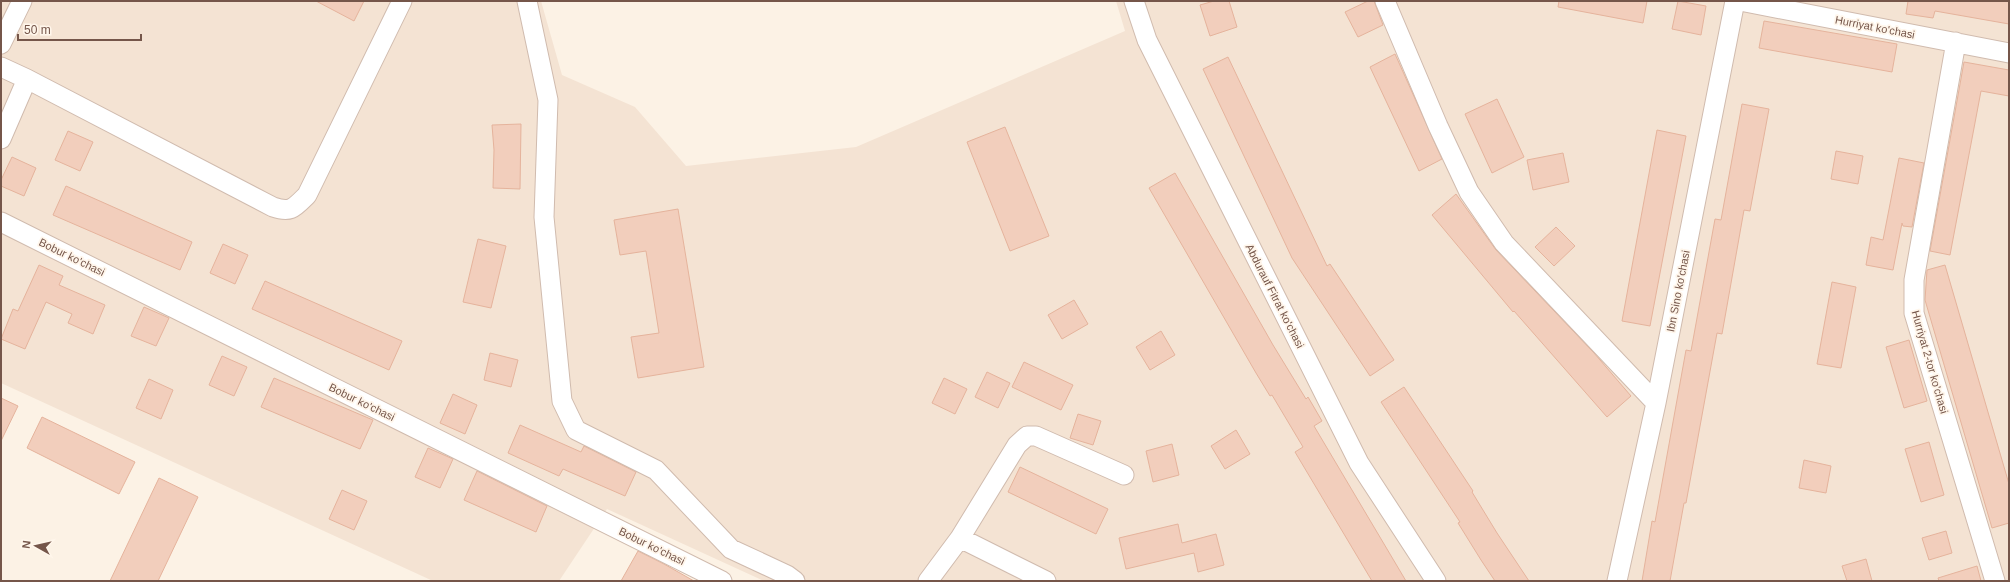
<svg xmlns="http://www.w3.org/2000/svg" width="2010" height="582" font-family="Helvetica,sans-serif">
<rect width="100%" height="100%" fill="#fcf2e5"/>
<path fill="#f4e3d3" d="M1,1H541L562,75L635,107L686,166L856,147L1125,31L1116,1H2009V581H764L607,509L559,581H433L1,383Z"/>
<path fill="#f2cebc" stroke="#e5b39c" d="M316,1H364L354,21Z
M1214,1H1229L1237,27L1210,36L1200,5Z
M1368,1H1374L1383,25L1358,37L1345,12Z
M1559,1H1647L1643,23L1558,7Z
M1678,1L1706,6L1701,35L1672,29Z
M1908,1H2009V24L1935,11L1933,18L1906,14Z
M1764,21L1897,44L1892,72L1759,48Z
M1395,54L1442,159L1419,171L1370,67Z
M1228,57L1327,266L1330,264L1394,360L1370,376L1292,258L1203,69Z
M1964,62L2009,70V96L1981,91L1950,255L1930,251Z
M1497,99L1524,157L1492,173L1465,114Z
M1742,104L1769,109L1750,211L1744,210L1722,334L1717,333L1686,503H1684L1670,581H1642L1652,521L1655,522L1686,350L1691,351L1715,219L1721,220Z
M521,124L520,189L493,188L494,150L492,125Z
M1005,127L1049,236L1010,251L967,142Z
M1657,130L1686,136L1650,326L1622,321Z
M68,131L93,142L80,171L55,160Z
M1836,151L1863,156L1858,184L1831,179Z
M1563,153L1569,182L1533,190L1527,160Z
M12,157L36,168L24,196L1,186V180Z
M1899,158L1924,163L1912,227L1903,226L1902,223L1893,270L1866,265L1871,237L1883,240Z
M1175,173L1273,345L1306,399L1308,397L1322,421L1314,426L1406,581H1372L1295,452L1303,447L1272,395L1270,396L1256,373L1149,188Z
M66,186L192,242L180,270L53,215Z
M1456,194L1496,250L1594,353L1631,396L1607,417L1514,311L1513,312L1432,215Z
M678,209L704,367L638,378L631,337L659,333L646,251L620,255L614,220Z
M1556,227L1575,246L1554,266L1535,247Z
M478,239L506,246L491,308L463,302Z
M223,244L248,255L235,284L210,273Z
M39,265L63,276L59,285L105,305L93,334L68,323L72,314L46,302L25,349L1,339L13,309L18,311Z
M1945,265L2009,484V523L1992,528L1925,300L1927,270Z
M265,281L402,341L389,370L252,309Z
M1832,282L1856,287L1841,368L1817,364Z
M1074,300L1088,324L1062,339L1048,315Z
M144,307L169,318L156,346L131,336Z
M1161,331L1175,355L1150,370L1136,347Z
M1909,340L1927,401L1904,408L1886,347Z
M490,353L518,360L511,387L484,380Z
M222,356L247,367L234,396L209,385Z
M1024,362L1073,385L1061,410L1012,387Z
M987,372L1010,383L998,408L975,397Z
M274,378L373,420L360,449L261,407Z
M944,378L967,389L955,414L932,403Z
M149,379L173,390L161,419L136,408Z
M1404,387L1473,491L1472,492L1497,533L1529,581H1495L1481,560L1458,523L1460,522L1381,402Z
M453,394L477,405L465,434L440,423Z
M1,398L18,406L1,441Z
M1078,414L1101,421L1093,445L1070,438Z
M42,417L135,462L119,494L27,448Z
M520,425L581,452L584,446L636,472L625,496L563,469L559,476L508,453Z
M1236,430L1250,454L1225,469L1211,446Z
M1929,442L1944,495L1921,502L1905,449Z
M1172,444L1179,475L1153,482L1146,451Z
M428,448L453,459L440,488L415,477Z
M1804,460L1831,466L1826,493L1799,488Z
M1020,467L1108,509L1096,534L1008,492Z
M477,471L547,506L536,532L464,500Z
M159,478L198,497L158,581H110Z
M342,490L367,501L354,530L329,519Z
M1178,524L1182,543L1216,534L1224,565L1198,572L1194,553L1126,569L1119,538Z
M1946,531L1952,553L1929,560L1922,538Z
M638,551L664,564L694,581H621Z
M1866,559L1872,581H1847L1842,566Z
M1977,566L1981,581H1939L1938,578Z"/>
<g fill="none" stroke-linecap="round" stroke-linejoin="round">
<g stroke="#d0bbae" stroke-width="21">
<path id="minor" d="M527,1L548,100L544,217L562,401L576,430L656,470L731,549L787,575L795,581
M1134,1L1147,40L1359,463L1436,581
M1385,1L1438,126L1469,192L1504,243L1656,403
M1740,1L2009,53
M1956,42L1914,280V313L1995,581
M1,44L22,1
M1,67L27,79L1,139
M27,79L273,207C291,213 294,208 307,195L402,1
M1,222L722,581
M960,538L1046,581
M928,581L960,538L1017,445L1027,436H1036L1124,475
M1617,581L1656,403L1735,1"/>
</g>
<use href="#minor" stroke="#fff" stroke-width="19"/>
</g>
<g text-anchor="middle" stroke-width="3.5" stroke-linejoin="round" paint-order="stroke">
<g font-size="11" fill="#75564a" stroke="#fff6eb">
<text transform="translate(1875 27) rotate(11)" y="4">Hurriyat ko'chasi</text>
<text transform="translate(72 257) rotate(26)" y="4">Bobur ko'chasi</text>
<text transform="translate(1678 291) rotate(-79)" y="4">Ibn Sino ko'chasi</text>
<text transform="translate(1275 296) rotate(63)" y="4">Abdurauf Fitrat ko'chasi</text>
<text transform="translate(1930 362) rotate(74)" y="4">Hurriyat 2-tor ko'chasi</text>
<text transform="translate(362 402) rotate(26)" y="4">Bobur ko'chasi</text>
<text transform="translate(652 546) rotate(26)" y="4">Bobur ko'chasi</text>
</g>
</g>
<rect width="2010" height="582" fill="none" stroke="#75564a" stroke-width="4"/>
<g transform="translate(36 546) rotate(278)" stroke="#fff6eb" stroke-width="3" paint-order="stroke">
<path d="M0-3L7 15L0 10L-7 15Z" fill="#75564a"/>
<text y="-6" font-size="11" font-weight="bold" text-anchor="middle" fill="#75564a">N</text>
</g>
<path d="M18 34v6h123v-6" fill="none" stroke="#75564a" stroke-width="2"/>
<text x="24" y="34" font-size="12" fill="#75564a" stroke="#fff6eb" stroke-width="3" paint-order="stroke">50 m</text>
</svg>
